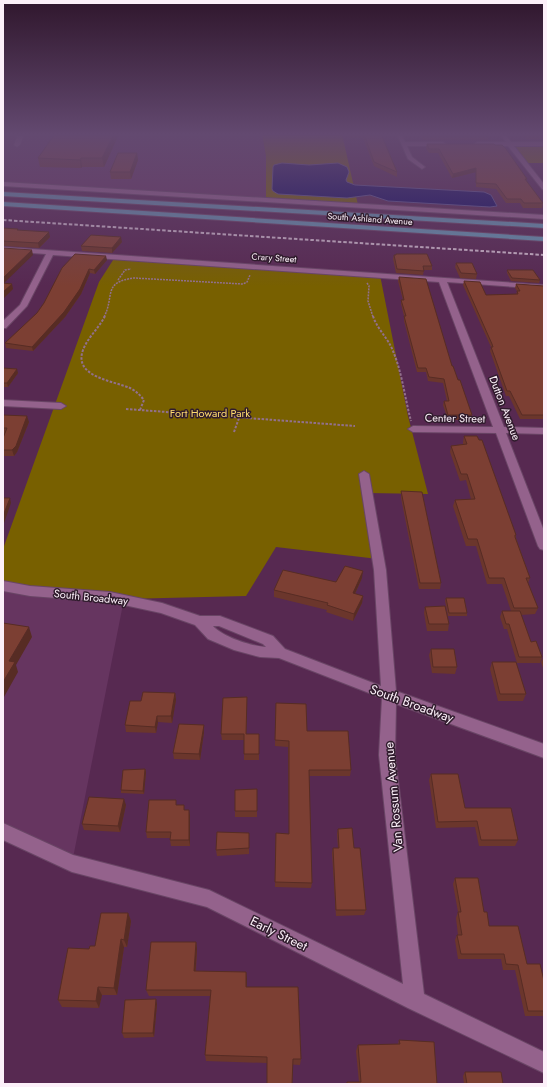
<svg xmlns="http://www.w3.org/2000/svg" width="547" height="1087" font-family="Jost,sans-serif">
<rect width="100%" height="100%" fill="#572951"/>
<path fill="#663560" d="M3,134H262L266,156V200L3,184Z
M3,587L124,599L72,863L3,831Z"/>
<path fill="#786000" d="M262,134H342L358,205L266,200V156Z
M510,144H544V163H525Z
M115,257L380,275L408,416L428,494L368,493L378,559L276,547L246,596L124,599L3,585V549L99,282Z"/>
<path fill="#110b60" stroke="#58508e" d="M282,163L309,165L338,163L347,167L349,172L346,180L347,182L355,185L484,192L491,195L497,206L490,207L388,201L370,195L347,198L278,194L273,191L272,189L273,167L274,165Z"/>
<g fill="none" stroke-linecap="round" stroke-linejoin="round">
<g stroke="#694565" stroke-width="2">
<path id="minor" d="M15,134H20L23,137L20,145L17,147L14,145L17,137Z
M397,134H401L405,142H443L446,144L443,146H407L412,157L425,167L422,169L408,159Z
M500,134H504L511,142H544V146H514L544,184V190L542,189L508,146H477L474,144L477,142H506Z
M3,182L544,215V219L3,186Z
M3,247L544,285V289L447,282L504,427L544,428V434L506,433L544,531V550L540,549L538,546L496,433L413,432L408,429L413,426L493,427L439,282L53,255L27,306L6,328H3V321L20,305L46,254L3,251Z
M3,400L61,403L66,406L61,409L3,406Z
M364,471L369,474L386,570L396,691L544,744V758L396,704L395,755L424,994L544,1052V1073L408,1008L207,907L72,872L3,840V823L73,855L209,890L403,984L379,755L382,698L279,658L260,657L234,650L208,639L195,625L161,613L110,602L30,596L3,591V581L30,586L110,592L162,603L200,616H220L273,636L285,649L381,686L374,570L359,474ZM213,626H219L263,644L266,647C251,646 223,637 213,626Z"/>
</g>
<g stroke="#694565" stroke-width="2">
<path id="major" d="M3,192L544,224V228L3,196Z
M3,202L544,237V241L3,206Z"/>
</g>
<path stroke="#92708d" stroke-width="1.5" stroke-dasharray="2 1" stroke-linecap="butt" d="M118,280L125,270L131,269
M367,283L369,286L368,301L373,317
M104,317C115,296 102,282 134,278L243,284L247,282L250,275"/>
<path stroke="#92708d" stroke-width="2" stroke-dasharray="2.5 1.5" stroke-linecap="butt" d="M105,316C99,328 88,337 83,350C73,377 114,381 130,388C136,391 140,395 144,400L140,410
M373,316C377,329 388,338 393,351C402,372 405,399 411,421
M126,409L355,426
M234,432L239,418"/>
<use href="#minor" fill="#94628c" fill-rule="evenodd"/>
<use href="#major" fill="#658daa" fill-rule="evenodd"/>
<path stroke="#c8b1c4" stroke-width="2" stroke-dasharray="3.5 2" stroke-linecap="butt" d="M3,220L544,255"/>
</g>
<path fill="#6b362c" d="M119,134L104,167H82L81,168L40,167L38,158Z
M349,134H381L397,172V177L374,166L363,138H350Z
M419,134H487L489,136L488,140H423Z
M522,134H544V139H527Z
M427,144L527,179L526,181L543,203L542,208H523L520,203H506L496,189L476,187V172L452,178L438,153H429L426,148Z
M137,153L138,160L131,179H111L110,172Z
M3,228L19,230L50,237L39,248L3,246Z
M122,242L112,253L82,251L81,246Z
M396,254L432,266V270H424L423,275L396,273L393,259L394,255H396Z
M107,260L95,274L90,273L81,294L65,317L33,351L6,348L5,343L37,313L44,303L62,268Z
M456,263L477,274L476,279L460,278L455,267Z
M507,270L540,280L539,283L511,281L507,273Z
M399,277L452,366L472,415L471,420H448L443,405L444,401H447L443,383L428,381L426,372H417L404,321V316L401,304V300H403L398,281Z
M464,281L486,295H516L517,291L515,288L516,284L544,286V419H520L509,396H506L490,351L491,347L463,285Z
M3,368L18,373L8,387H3Z
M3,415L29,422L17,452L14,456H3V438L5,434L3,433Z
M464,436L516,535V538L530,578L528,583L538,608L535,614L521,615L531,642L542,657L540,663H517L507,629H504L500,617L502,611H511L502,584H487L476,546H466L453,506L455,500L471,499L466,480L460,481L450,452L451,446L463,444V442Z
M401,491L441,583L440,589H419L401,498Z
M362,578L355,594L363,596L362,603L353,621L326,612L327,610L274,597V590Z
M446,598L467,613V616H448L445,601Z
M425,607L449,624L448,631H427L424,613Z
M431,649L457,667L455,674L432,673L429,655Z
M544,656V671L541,662Z
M492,662L526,694L523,701H498L490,669Z
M175,693L176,700L172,723L158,722L156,733L126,732L125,725L141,701Z
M247,703L246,734H259V760H244V740H222L221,734Z
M276,703L351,770L350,776H309L312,883L311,888L275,887L276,833L289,834L288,747L275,746Z
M204,732L200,760L174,759L173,753Z
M145,769L146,772L144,794L121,793V790Z
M431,774L465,808L518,840L515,846H479L475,827L436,828L429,780Z
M257,789V817H235V811Z
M126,805L120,832L84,830L82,824Z
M177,805L185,810L190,816V846H171L170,840V838H147L146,832Z
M338,829L354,848L366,910L364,915L336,916L332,853L333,848H338L337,834Z
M249,833V854L217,856L216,850Z
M455,878L484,912L489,926L544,981V1016H525L515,970H503L501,959H458L455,940L457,935H458L456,918L458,912L453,884Z
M128,913L131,921L127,947H124L117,995H102L99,1008L62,1007L58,1000L89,949L95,946Z
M196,942L197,949L196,971L246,972L247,987L301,1059L300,1065L267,1063L206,1061L205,1055L210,996H149L146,990Z
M157,1004L154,1037L124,1038L122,1033Z
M399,1040L437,1084H346L347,1082H359L356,1051L358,1045L398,1044Z
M465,1072L503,1084H464L463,1076Z"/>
<path fill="#572c24" d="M114,134H119L104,167L102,158Z
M137,153L138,160L131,179L130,172Z
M81,158L82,167L81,168L80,160Z
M476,168V172L452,178L453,174Z
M49,232L50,237L39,248L38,243Z
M121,237L122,242L112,253V248Z
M32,250L33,255L3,284V278Z
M106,256L107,260L95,274L94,270Z
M89,269L90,273L81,294L65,317L33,351L32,347Z
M12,284L13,289L3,299V292Z
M17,369L18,373L8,387L7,383Z
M27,416L29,422L17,452L14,456L12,450Z
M10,498L11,503L3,526V516Z
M363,571L362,578L352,600L353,593Z
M363,596L362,603L353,621L354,614Z
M29,627L32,637L16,665L18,672L4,697L3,695V682L9,661Z
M175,693L176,700L172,723L171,716Z
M157,716L158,722L156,733L155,727Z
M204,725V732L200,760L199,754Z
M145,769L146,772L144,794L143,791Z
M124,799L126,805L120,832L118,826Z
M189,810L190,816V846L189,840Z
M128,913L131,921L127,947L124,940Z
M121,939L124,947L117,995L114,988Z
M196,942L197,949L195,978L194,971Z
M246,972L247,979L246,994Z
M98,987L102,995L99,1008L96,1001Z
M156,999L157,1004L154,1037L153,1033Z"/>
<path fill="#7c3f33" stroke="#572c24" d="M55,134H114L102,158H81L80,160L38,158Z
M350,134H381L397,172L374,162L364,134Z
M422,134H487L489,136H423Z
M427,144H494L495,145H502L506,149L527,179H525L543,203H524L521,199H507L496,184L476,183V168L453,174L439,149H429Z
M118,153H137L130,172H110Z
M3,228L18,229L17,230L49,232L38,243L3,241Z
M91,235L121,237L112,248L81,246Z
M3,248L32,250L3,278Z
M75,254L106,256L94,270L89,269L80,289L64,312L32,347L5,343L37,313L44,303L62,268Z
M396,254H427L432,266H423L424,271L397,269L394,255H396Z
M456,263H472L477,274L461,273Z
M507,270H533L540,280L512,278Z
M399,277L426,279L452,366H453L458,380H460L472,415H448L444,401H449L444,379L429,377L426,368H418L404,316H406L401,300H404Z
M464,281L480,282L486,295L518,294L517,291H520L516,284L544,286V415H522L510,391H507L491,347H493L492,344Z
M3,283L12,284L3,292Z
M3,368L17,369L7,383H3Z
M3,415L27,416L16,446L12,450H3V438L7,428H3Z
M464,436H477L479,440H482L516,535H515V537L530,578H526L538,608H514L504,578H489L477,539H468L455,500L475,499L467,474H461L451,446L467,444Z
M401,491L422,492L441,583H420Z
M3,498H10L3,516Z
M345,566L363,571L353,593L363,596L354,614L327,605L328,603L274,590L283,570L336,582Z
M446,598H464L467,613H449Z
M445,606L449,624H429L425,607Z
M502,611H520L531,642L536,641L542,657H519L509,624H506Z
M3,623L29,627L9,661L15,662L3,682Z
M431,649H454L457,667H433Z
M492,662H516L526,694H500Z
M143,692L175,693L171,716H157L155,727L125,725L130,701H141Z
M247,697L246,734H259V754H244V734H221L223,698Z
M276,703L306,704L307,731H348L351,770H309L312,883L275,882L276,833L289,834V741L275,740Z
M179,724L204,725L199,754L173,753Z
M145,769L143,791L121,790L123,770Z
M431,774H458L465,808H511L518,840H481L477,821L438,822Z
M257,789V811H235V790Z
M89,797L124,799L118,826L82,824Z
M149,800H176V805H184V810H189V840H170L171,832H146Z
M352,828L354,848H360L366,910H336L333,848H339L338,829Z
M217,832L249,833V848L216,850Z
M455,878H478L484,912H487L489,926H518L527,964H540L544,981V1011H528L518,965L506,964L504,954H461L457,935H462L458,912H461Z
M101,913H128L124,940L121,939L114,988L98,987L96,1001L58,1000L68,948L89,949L90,946H95Z
M151,942H196L194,971L246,972V987H298L301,1059H293L292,1084H267V1057L205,1055L211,990H146Z
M156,999L153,1033H122L125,1000Z
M399,1040L434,1042L437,1084H347V1082H361L358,1045L400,1044Z
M465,1072H501L503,1084H467Z"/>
<linearGradient id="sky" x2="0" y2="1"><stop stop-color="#30172d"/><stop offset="0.47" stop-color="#634970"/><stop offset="1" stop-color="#634970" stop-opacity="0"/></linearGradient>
<rect width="547" height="286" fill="url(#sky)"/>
<g text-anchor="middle" stroke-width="3" stroke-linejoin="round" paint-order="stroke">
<g font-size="9" fill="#fcf0f9" stroke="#301c2d">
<text transform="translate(370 219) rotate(4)" y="3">South Ashland Avenue</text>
<text transform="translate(274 258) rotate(4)" y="3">Crary Street</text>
</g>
<g font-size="11" fill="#fcf0f9" stroke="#301c2d">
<text transform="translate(505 408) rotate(69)" y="4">Dutton Avenue</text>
<text transform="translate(455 418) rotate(1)" y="4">Center Street</text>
<text transform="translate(91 597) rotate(6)" y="4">South Broadway</text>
</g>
<g font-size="11" fill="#ffdc6f" stroke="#301c2d">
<text x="210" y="417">Fort Howard Park</text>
</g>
<g font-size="13" fill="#fcf0f9" stroke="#301c2d">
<text transform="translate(412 703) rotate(20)" y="5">South Broadway</text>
<text transform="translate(393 797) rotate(-95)" y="5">Van Rossum Avenue</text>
<text transform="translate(279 933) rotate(26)" y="5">Early Street</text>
</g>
</g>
<rect width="547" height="1087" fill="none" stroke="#fcf0f9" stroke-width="8"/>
</svg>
